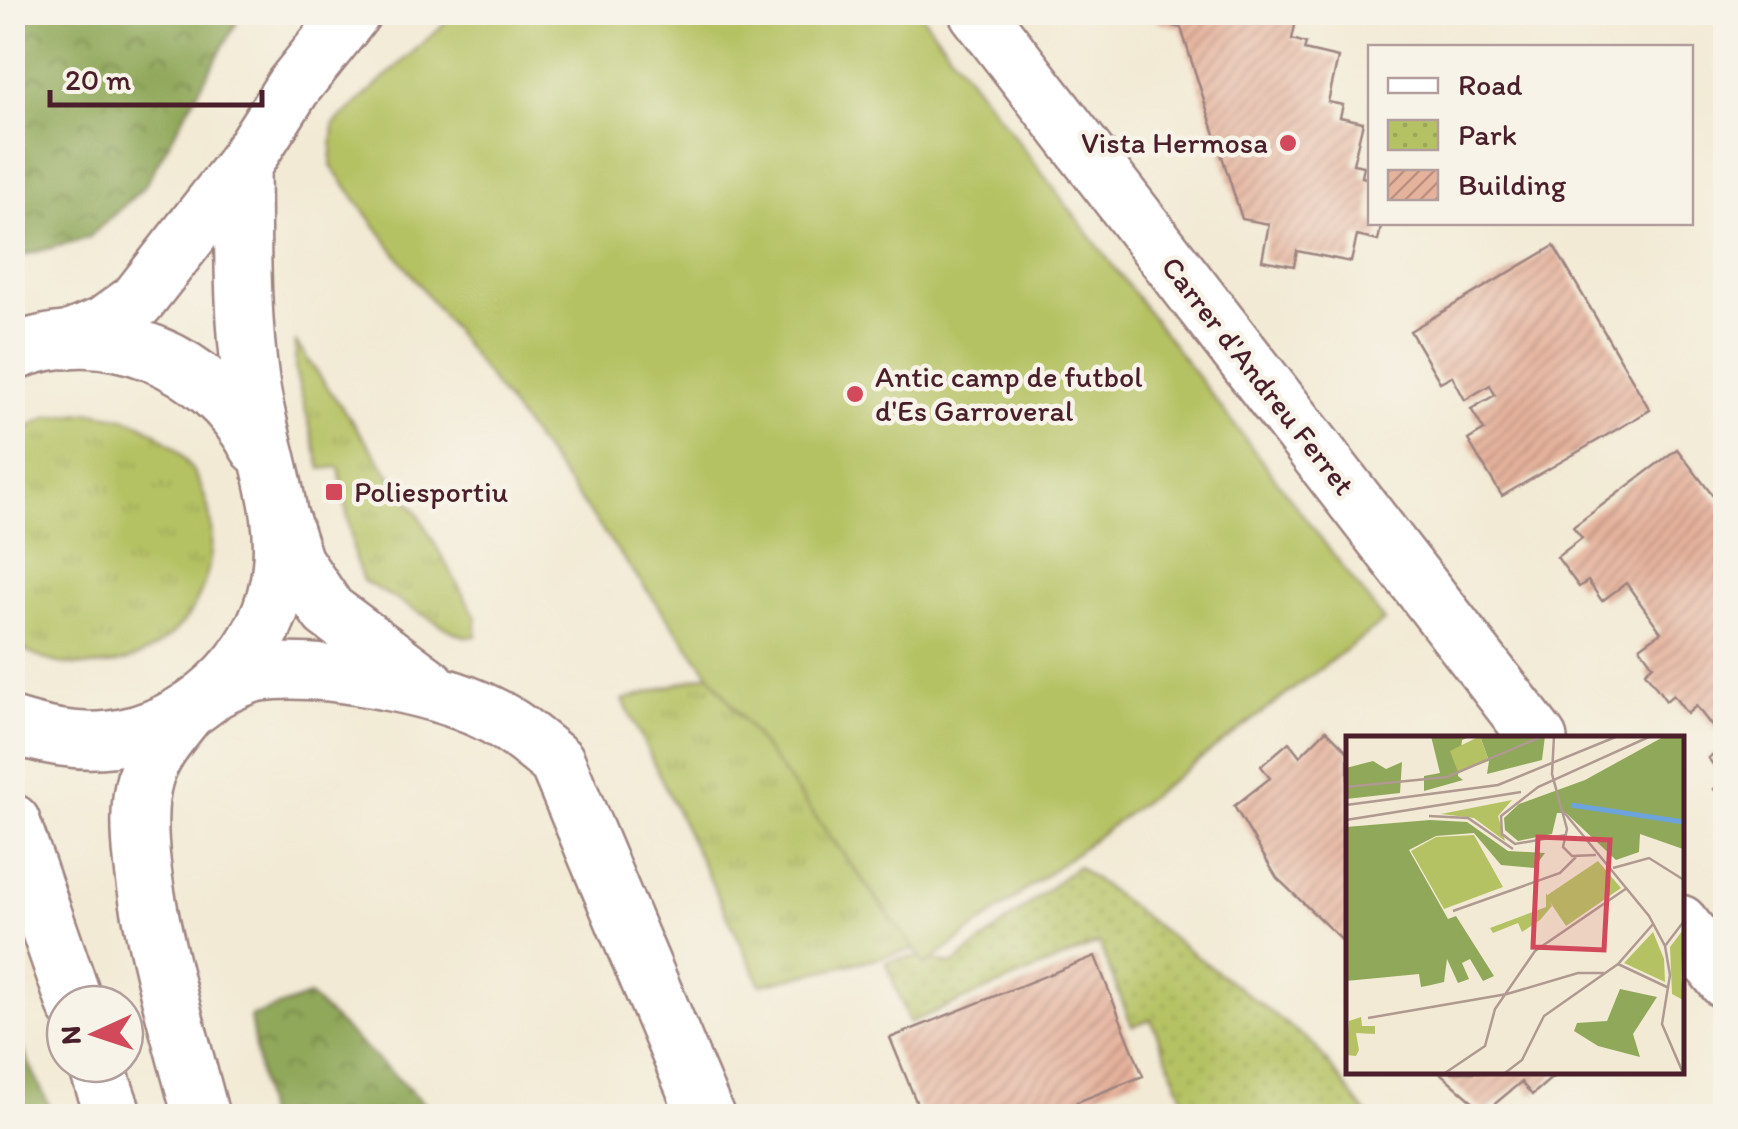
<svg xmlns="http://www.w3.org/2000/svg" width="1738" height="1129" font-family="Itim,sans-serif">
<defs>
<pattern id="grass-tufts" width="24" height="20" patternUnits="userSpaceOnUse" patternTransform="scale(2.5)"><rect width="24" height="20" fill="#b5c264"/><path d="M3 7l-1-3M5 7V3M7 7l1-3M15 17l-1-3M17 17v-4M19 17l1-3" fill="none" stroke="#9da657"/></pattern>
<pattern id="forest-crowns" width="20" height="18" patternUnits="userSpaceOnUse" patternTransform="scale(2.5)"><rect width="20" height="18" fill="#90a85a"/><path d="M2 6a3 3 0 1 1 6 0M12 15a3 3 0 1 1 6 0" fill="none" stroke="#78884b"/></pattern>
<pattern id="park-dots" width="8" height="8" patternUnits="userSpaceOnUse" patternTransform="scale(2.5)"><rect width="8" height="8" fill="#b5c264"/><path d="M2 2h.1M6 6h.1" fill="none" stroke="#9da657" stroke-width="1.8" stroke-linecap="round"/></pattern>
<pattern id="building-hatch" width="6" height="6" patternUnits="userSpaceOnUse" patternTransform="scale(2.5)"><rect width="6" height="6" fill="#e5b29c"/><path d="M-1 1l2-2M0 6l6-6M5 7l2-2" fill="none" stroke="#bc907f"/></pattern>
</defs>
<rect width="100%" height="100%" fill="#f7f3e8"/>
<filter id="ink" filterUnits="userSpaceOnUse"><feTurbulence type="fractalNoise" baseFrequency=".01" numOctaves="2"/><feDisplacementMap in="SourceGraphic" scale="20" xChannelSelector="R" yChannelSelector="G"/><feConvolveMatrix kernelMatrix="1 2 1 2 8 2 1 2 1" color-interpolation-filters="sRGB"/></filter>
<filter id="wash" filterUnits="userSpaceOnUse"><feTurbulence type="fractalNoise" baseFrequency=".0048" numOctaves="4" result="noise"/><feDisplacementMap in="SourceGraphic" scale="40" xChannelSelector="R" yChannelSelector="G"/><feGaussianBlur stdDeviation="2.25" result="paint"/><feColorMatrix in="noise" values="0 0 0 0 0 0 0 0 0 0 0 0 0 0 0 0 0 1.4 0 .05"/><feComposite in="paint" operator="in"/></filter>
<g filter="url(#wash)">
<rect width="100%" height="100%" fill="#f2ead4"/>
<path fill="url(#grass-tufts)" stroke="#807048" stroke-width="2.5" d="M296,343L418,514L476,617V636L467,637L456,633L363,581L355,559L339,467L321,469L295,370Z
M92,412C106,415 123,416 136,422C261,479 222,671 83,666C58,665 33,658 12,642L13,435L48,417Z
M740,665L951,941L761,985L623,700Z"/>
<path fill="url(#forest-crowns)" stroke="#6d6442" stroke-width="2.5" d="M13,12L242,13L144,187L88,238L13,258Z
M309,996L438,1116H266L250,1017Z
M12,1027L54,1116H13Z"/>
<path fill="url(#park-dots)" stroke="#807048" stroke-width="2.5" d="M1077,866L1313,1044L1368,1116H1191L1151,1019L1132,1026L1099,943L909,1023L886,962L911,957L954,964Z"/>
<path fill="#b5c264" stroke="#807048" stroke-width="2.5" d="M456,13H920L1384,621L926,965L331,166L334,124Z"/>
<g id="blocks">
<path fill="url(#building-hatch)" d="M1159,12H1298L1292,39L1306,43L1304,50L1338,58L1328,102L1343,105L1340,117L1363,122L1353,164L1364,166L1362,177L1370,179V222H1382L1378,241L1357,236L1351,262L1297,251L1294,266L1262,260L1269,224L1242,219L1181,28L1156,22Z
M1554,246L1650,410L1502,496L1468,440L1484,430L1471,409L1495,395L1490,385L1465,400L1452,376L1440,382L1410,331Z
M1677,449L1726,513V725L1723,722L1714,729L1696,706L1687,714L1673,695L1666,701L1645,672L1653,665L1640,647L1661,632L1626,583L1602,601L1588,581L1579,587L1557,557L1582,538L1573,527Z
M1326,730L1348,752V946L1277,878L1234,806L1270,778L1261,766L1289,742L1300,756Z
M1726,745V805L1714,789L1725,780L1708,758Z
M1095,956L1143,1076L1077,1102L1083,1116H922L890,1038Z
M1439,1072H1551L1555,1075L1532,1095L1521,1082L1485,1112Z"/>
</g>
</g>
<g filter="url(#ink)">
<use href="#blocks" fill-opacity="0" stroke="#9e8480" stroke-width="2.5"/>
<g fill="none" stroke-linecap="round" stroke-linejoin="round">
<g stroke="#9e8480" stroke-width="60">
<path id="minor" d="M977,12L1539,739
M282,522L295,562L328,611L429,686
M216,690C230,684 245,675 260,673C319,665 433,686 487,713C513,725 535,744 557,762L706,1116
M1680,923L1726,981"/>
</g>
<g stroke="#9e8480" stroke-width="60">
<path id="tertiary" d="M65,341L104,325L137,301L242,167L293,87L353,12
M12,353C106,314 211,361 258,447
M12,726C44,736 76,743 110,739C190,729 263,663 278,583C292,513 260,449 251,381C241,310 243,238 242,167"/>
</g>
<g stroke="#9e8480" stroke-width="60">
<path id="motorway" d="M185,714C170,733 152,753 145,778C122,855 181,1035 201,1116
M12,822L75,1004
M96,1064L114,1116"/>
</g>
<use href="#minor" stroke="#fff" stroke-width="55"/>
<use href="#tertiary" stroke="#fff" stroke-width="55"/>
<use href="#motorway" stroke="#fff" stroke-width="55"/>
</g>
</g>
<g fill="#d1495b" stroke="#f7f3e8" stroke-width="4">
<circle cx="1288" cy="143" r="10"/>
<circle cx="855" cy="394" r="10"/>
<rect x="324" y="482" width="20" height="20" rx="5"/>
</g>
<g text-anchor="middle" stroke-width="9" stroke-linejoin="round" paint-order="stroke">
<g font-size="30" fill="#4a1f2b" stroke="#f7f3e8" text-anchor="start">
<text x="1268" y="153" text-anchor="end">Vista Hermosa</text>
<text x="875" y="387">Antic camp de futbol<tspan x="875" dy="34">d'Es Garroveral</tspan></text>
<text x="354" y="502">Poliesportiu</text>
</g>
<g font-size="30" fill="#4a1f2b" stroke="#f7f3e8">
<text transform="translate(1258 376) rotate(52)" y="10">Carrer d'Andreu Ferret</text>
</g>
</g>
<g transform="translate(1346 736)">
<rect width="338" height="338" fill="#f2ead4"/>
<path d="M166,64L152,80L159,105L128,82L95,78ZM337,194L335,242L337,264L326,258L324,211ZM307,196L318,223L319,246L278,227ZM15,281L16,290H29V298L10,297L13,314L10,320L0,319L3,285Z" fill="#b5c264"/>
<path d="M85,0H126L116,4L112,40L117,44L78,55V40L94,37ZM134,0H199L196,24L141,38L143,25ZM319,0H337V113L294,98L293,116L270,124L220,77H211L206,98L172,105L159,94L158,82L173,68L239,44ZM27,25L40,33L56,26L54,57L0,63V32ZM84,84L121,86L162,115L199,117L188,132L155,129L128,97L90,100L63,114L102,183L110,180L148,240L137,245L124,223L116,227L123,243L112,247L101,223L98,246L85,249L75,251L73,238L0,245V91ZM274,253L311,261L287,298L294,321L252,310L228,295L231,287L261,285Z" fill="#90a85a"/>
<path d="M134,0L143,25L112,36L104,15Z" fill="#b5c264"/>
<path d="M200,157L206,170L194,184L176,196L172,187L147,197L144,192L200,171Z" fill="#b5c264"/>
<path d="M128,99L157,151L98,173L65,115L90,101ZM252,125L275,152L220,190L200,160Z" fill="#b5c264"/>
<path fill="none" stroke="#6ca3da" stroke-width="5" d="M225,69L338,86"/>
<path fill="none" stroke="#af9990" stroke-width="2.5" d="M208,0L206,38L221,93L217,111L226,120L250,119M0,51L101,41L197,0M0,69L152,49L272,0M217,75L303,180L319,210L324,239L316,288L337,337M83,80L122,82L167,113M0,84L175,56M220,99L169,108L156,98L155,80L192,51L305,0M267,132L303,122L338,144M107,175L214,137L230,121M319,210L338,185M272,228L323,252M22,282L161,258L232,237H258M99,337L139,310L149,273L189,215L281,152M159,337L176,324L198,280L272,228L308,187"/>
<path fill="#d1495b" fill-opacity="0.15" stroke="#d1495b" stroke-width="5" d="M192,101L264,104L258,214L187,211Z"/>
<rect width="338" height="338" fill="none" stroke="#4a1f2b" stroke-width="5"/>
</g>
<rect width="1738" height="1129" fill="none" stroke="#f7f3e8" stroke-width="50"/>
<rect x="1368" y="45" width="325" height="180" fill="#f7f3e8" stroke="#b29e9c" stroke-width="2.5"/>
<rect x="1388" y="78" width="50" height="15" fill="#ffffff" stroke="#b29e9c" stroke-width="2.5"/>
<text x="1458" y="95" font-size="30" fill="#4a1f2b">Road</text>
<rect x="1388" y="120" width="50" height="30" fill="url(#park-dots)" stroke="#b29e9c" stroke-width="2.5"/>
<text x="1458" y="145" font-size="30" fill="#4a1f2b">Park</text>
<rect x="1388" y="170" width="50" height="30" fill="url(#building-hatch)" stroke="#b29e9c" stroke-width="2.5"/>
<text x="1458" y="195" font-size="30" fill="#4a1f2b">Building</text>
<g transform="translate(95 1034) rotate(267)"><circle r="48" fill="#f7f3e8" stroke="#b29e9c" stroke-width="2.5"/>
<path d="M0-8L18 38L0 25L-18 38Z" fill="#d1495b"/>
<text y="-15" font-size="28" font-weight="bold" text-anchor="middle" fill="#4a1f2b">N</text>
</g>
<path d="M50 90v15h212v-15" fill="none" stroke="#4a1f2b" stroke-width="5"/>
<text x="65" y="90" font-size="30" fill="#4a1f2b" stroke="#f7f3e8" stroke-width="8" paint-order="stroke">20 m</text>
</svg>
